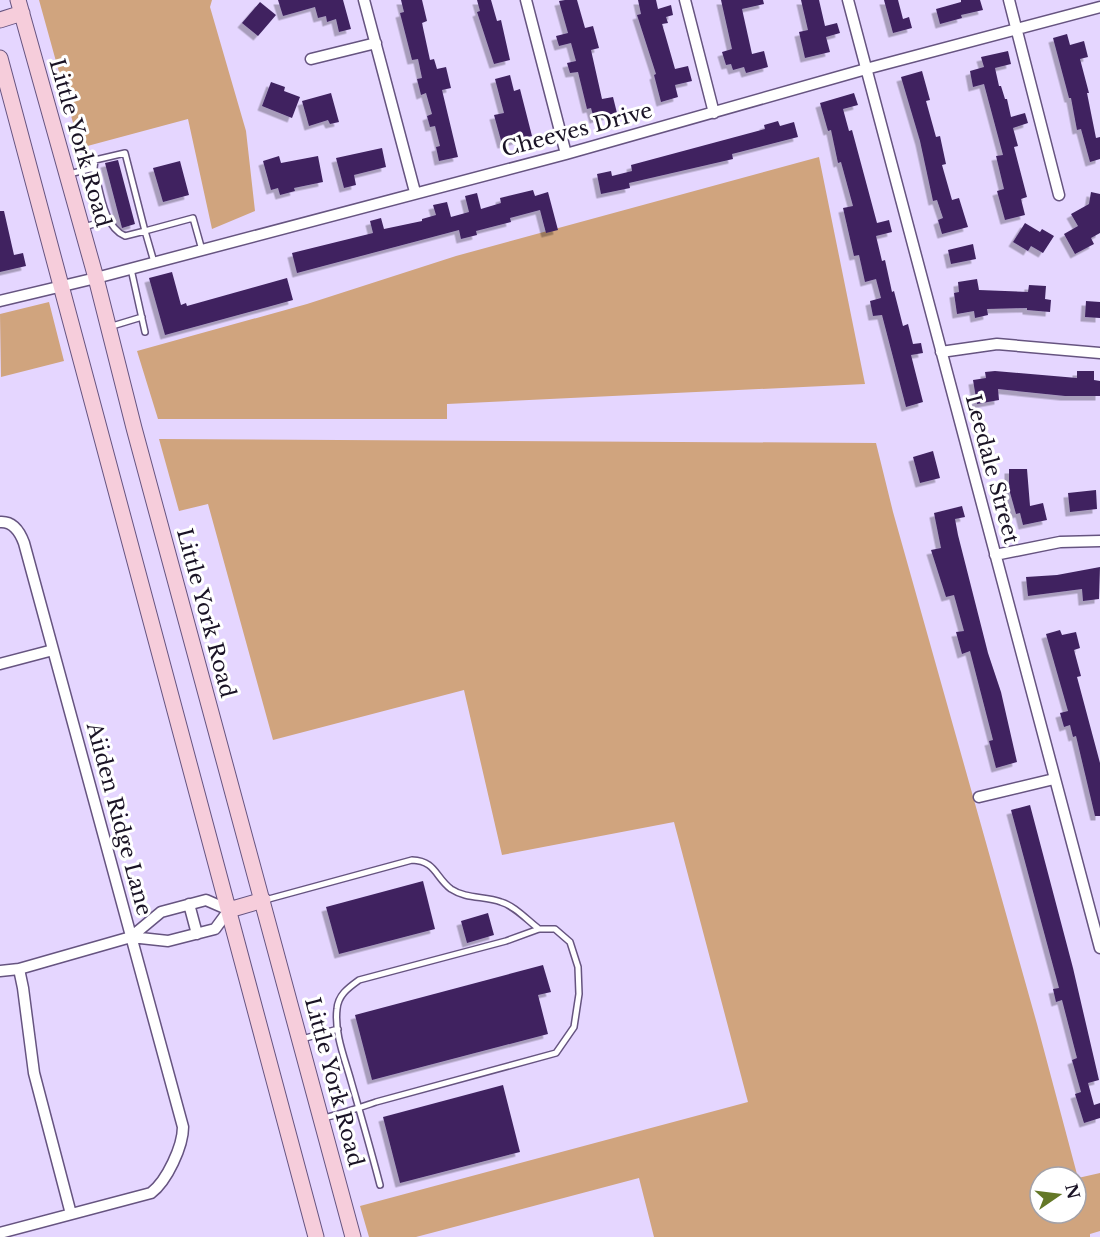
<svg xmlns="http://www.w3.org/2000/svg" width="1100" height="1237" font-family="'Libre Baskerville',serif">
<defs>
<filter id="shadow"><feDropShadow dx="-4.5" dy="4.5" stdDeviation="0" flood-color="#0004"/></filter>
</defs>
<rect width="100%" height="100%" fill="#e5d6ff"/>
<path fill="#d0a47e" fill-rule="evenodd" d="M39,0H212L210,7L246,131L255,211L212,229L188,119L80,148Z
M819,157L865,384L447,404V419H158L137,351L307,304L456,256Z
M49,302L64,361L1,377L0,314Z
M159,439L876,443L893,512L1037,1024L1078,1178L1100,1173V1231L1090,1234V1237H654L639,1178L416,1237H369L360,1206L748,1102L674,822L502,855L464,690L273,740L208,504L179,511ZM1040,1177H1076V1213H1040Z"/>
<path fill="#3f2360" filter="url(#shadow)" d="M278,0H343L351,29L339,32L336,19L327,22L326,16L318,18L315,7L283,16Z
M401,0H422L427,21L422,23L430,60L434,59L437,69L446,67L451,88L442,90L458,157L439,161L436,147L440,146L435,126L430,127L427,116L432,114L426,93L421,95L417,79L422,78L418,59L412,60L400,13L404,12Z
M477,0H491L497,21L501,20L510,60L494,64L477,12L480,11Z
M565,0H577L585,28L593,26L599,48L591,50L602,99L613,97L617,113L594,119L591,108L587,109L578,72L570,73L567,63L576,61L571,43L559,46L556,36L568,33L559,1Z
M638,0H656L658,9L671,5L673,15L666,17L668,23L662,24L665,34L675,69L688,66L692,81L675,85L678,97L661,102L654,75L656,74L637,15L641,14Z
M721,0H763L764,4L742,9L752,54L764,51L768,67L746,73L744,67L733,70L731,64L726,65L722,52L732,49Z
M801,0H819L825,26L837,23L840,33L826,37L830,52L805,58L799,32L808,30Z
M884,0H898L903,19L909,17L912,28L893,33Z
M961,0H980L983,10L961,15L962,18L940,24L936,9L961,2Z
M260,2L276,15L258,36L242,23Z
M1067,34L1070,45L1084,41L1088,57L1080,59L1089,93H1087L1096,138L1100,137V159L1090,162L1081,129L1077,130L1071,98H1069L1053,38Z
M1008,51L1011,64L995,68L999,86H1001L1005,99H1007L1011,117L1025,113L1028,123L1013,128L1018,146L1014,147L1027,197L1021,199L1025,215L1005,220L997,191L1004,189L996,156L1003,155L984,84L973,87L970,71L984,67L981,57Z
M922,71L930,100L926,101L936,137L940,136L946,164L942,165L952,200L959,198L968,227L942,234L938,220L943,218L937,200L933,201L920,141L901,77Z
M510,75L514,91L520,89L532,136L502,144L494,115L504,113L495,79Z
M271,82L285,87L284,91L300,97L292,118L262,106Z
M331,93L339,122L330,124L328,120L309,126L302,101Z
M854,93L858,105L843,109L849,131L852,130L877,223L889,220L892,232L876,236L882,261L885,260L892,292L894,291L903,326L908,324L913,344L921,343L923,353L911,355L923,402L906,407L882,315L873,316L870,301L881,298L876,279L865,282L859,255L854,256L843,208L853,206L841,162L838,163L831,130L828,131L820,103Z
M778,121L780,126L794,122L798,137L732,154L733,159L629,183L630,188L601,194L597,174L611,171L612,176L632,171L631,165L765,129L764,125Z
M382,148L386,167L354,175L356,185L344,188L336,158Z
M279,156L281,163L318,156L323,182L294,188L295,191L280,195L278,188L271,190L263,161Z
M118,160L135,224L122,228L105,163Z
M180,161L189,195L163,202L153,168Z
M533,190L535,196L548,192L558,230L546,233L540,210L510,218L511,222L476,231L477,235L461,239L459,230L297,273L292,253L373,233L370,221L381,218L384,229L422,221V219L436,215L433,205L447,202L451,217L469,212L465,196L477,193L481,209L501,203L500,198Z
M1091,192L1100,194V233L1091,238L1094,244L1075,254L1064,234L1078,226L1071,214L1089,204Z
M0,211H4L14,255L23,253L26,266L0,272Z
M1025,223L1040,232L1042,229L1054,236L1043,253L1031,246L1028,251L1013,242Z
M973,244L976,259L951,264L948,250Z
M172,272L181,305L186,303L187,306L287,278L293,300L165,335L149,278Z
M977,279L979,290L1028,292L1029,285L1046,286L1045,299L1051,300L1050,312L1027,310V308L987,309L988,315L975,318L974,311L957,314L954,293L959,292L958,282Z
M1086,301L1100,302V318L1085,317Z
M995,371L1077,378V371H1094V380L1100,381V396H1065L998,389L999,400L977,404L973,380L986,378L985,372Z
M933,451L940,478L920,483L913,457Z
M1009,469H1027L1030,506L1043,503L1047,520L1023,525L1020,513L1016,514L1009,489Z
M1096,490L1097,509L1070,512L1068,493Z
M962,506L965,517L955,519L958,535L988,653L1001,692L1017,762L996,768L989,741L993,740L970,651L962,654L956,632L964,631L954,595L946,597L931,550L941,548L934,513Z
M1100,567L1099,599L1083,601L1082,589L1028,596L1026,577L1057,575Z
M1060,630L1062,635L1076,632L1080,648L1074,650L1081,676L1077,677L1100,763V816H1095L1076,736L1073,737L1070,725L1064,727L1060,713L1068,711L1046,634Z
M1030,805L1073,968L1099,1080L1088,1083L1094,1105L1100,1103V1118L1084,1123L1075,1094L1081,1092L1072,1060L1077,1058L1062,1000L1056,1002L1053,989L1059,988L1011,810Z
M423,881L435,929L339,954L326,907Z
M488,913L494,935L467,943L461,921Z
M543,965L551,992L538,995L548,1034L372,1080L355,1015Z
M503,1085L520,1152L400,1183L383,1117Z"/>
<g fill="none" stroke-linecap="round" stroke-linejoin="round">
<g stroke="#665480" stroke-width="8">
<path id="service" d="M69,174L94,168L95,160L125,153L145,231L125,236C103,227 100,189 94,168
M84,227L108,220
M154,262L145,231L193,218L202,250
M131,269L145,332
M109,327L142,317
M265,900L412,860C436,861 435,877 451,889C466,899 485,896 501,902C515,906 527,920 539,929
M302,1039L338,1029
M323,1118C341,1114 358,1108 376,1102L556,1053L574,1027L579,994L578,967L570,942L555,929H539L506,941L359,980C348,988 338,995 337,1009C334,1033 345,1059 351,1081C361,1116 371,1150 380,1185"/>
</g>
<g stroke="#665480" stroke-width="13">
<path id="minor" d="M364,0L415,192
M526,0L566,154
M685,0L714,113
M848,0L1100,948
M1009,0L1059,195
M311,59L376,43
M0,301L96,278L566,154L866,69L1100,7
M941,352L997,344L1100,353
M0,522C13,521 20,532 24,543L183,1127C183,1146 167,1181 151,1193L0,1233
M995,555L1060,542L1100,541
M0,664L53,650
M979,797L1054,779
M206,900L229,910L215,929L168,941L131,937L161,912Z
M189,904L197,934
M19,969L23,988L34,1073L71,1214
M0,971L19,969L131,937"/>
</g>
<g stroke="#665480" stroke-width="17">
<path id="secondary" d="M18,0L96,278L134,428L353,1237
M0,20L22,13
M0,58L316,1237
M229,910L263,900"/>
</g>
<use href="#service" stroke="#fff" stroke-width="5"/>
<use href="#minor" stroke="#fff" stroke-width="10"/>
<use href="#secondary" stroke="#f6cddb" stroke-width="15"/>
</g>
<g text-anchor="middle" stroke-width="6" stroke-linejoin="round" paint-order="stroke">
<g font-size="21" fill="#1a1325" stroke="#fff">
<text transform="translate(577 130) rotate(-15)" y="7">Cheeves Drive</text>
<text transform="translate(80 143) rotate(74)" y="7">Little York Road</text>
<text transform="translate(992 469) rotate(75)" y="7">Leedale Street</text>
<text transform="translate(206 613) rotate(75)" y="7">Little York Road</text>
<text transform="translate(119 819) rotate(75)" y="7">Aiiden Ridge Lane</text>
<text transform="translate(334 1082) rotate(75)" y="7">Little York Road</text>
</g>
</g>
<g transform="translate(1058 1195) rotate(76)"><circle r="28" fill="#ffffff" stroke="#a3a1a8" stroke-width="1.5"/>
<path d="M0-4.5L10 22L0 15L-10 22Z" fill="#647827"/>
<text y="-9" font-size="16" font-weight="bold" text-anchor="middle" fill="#1a1325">N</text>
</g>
</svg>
